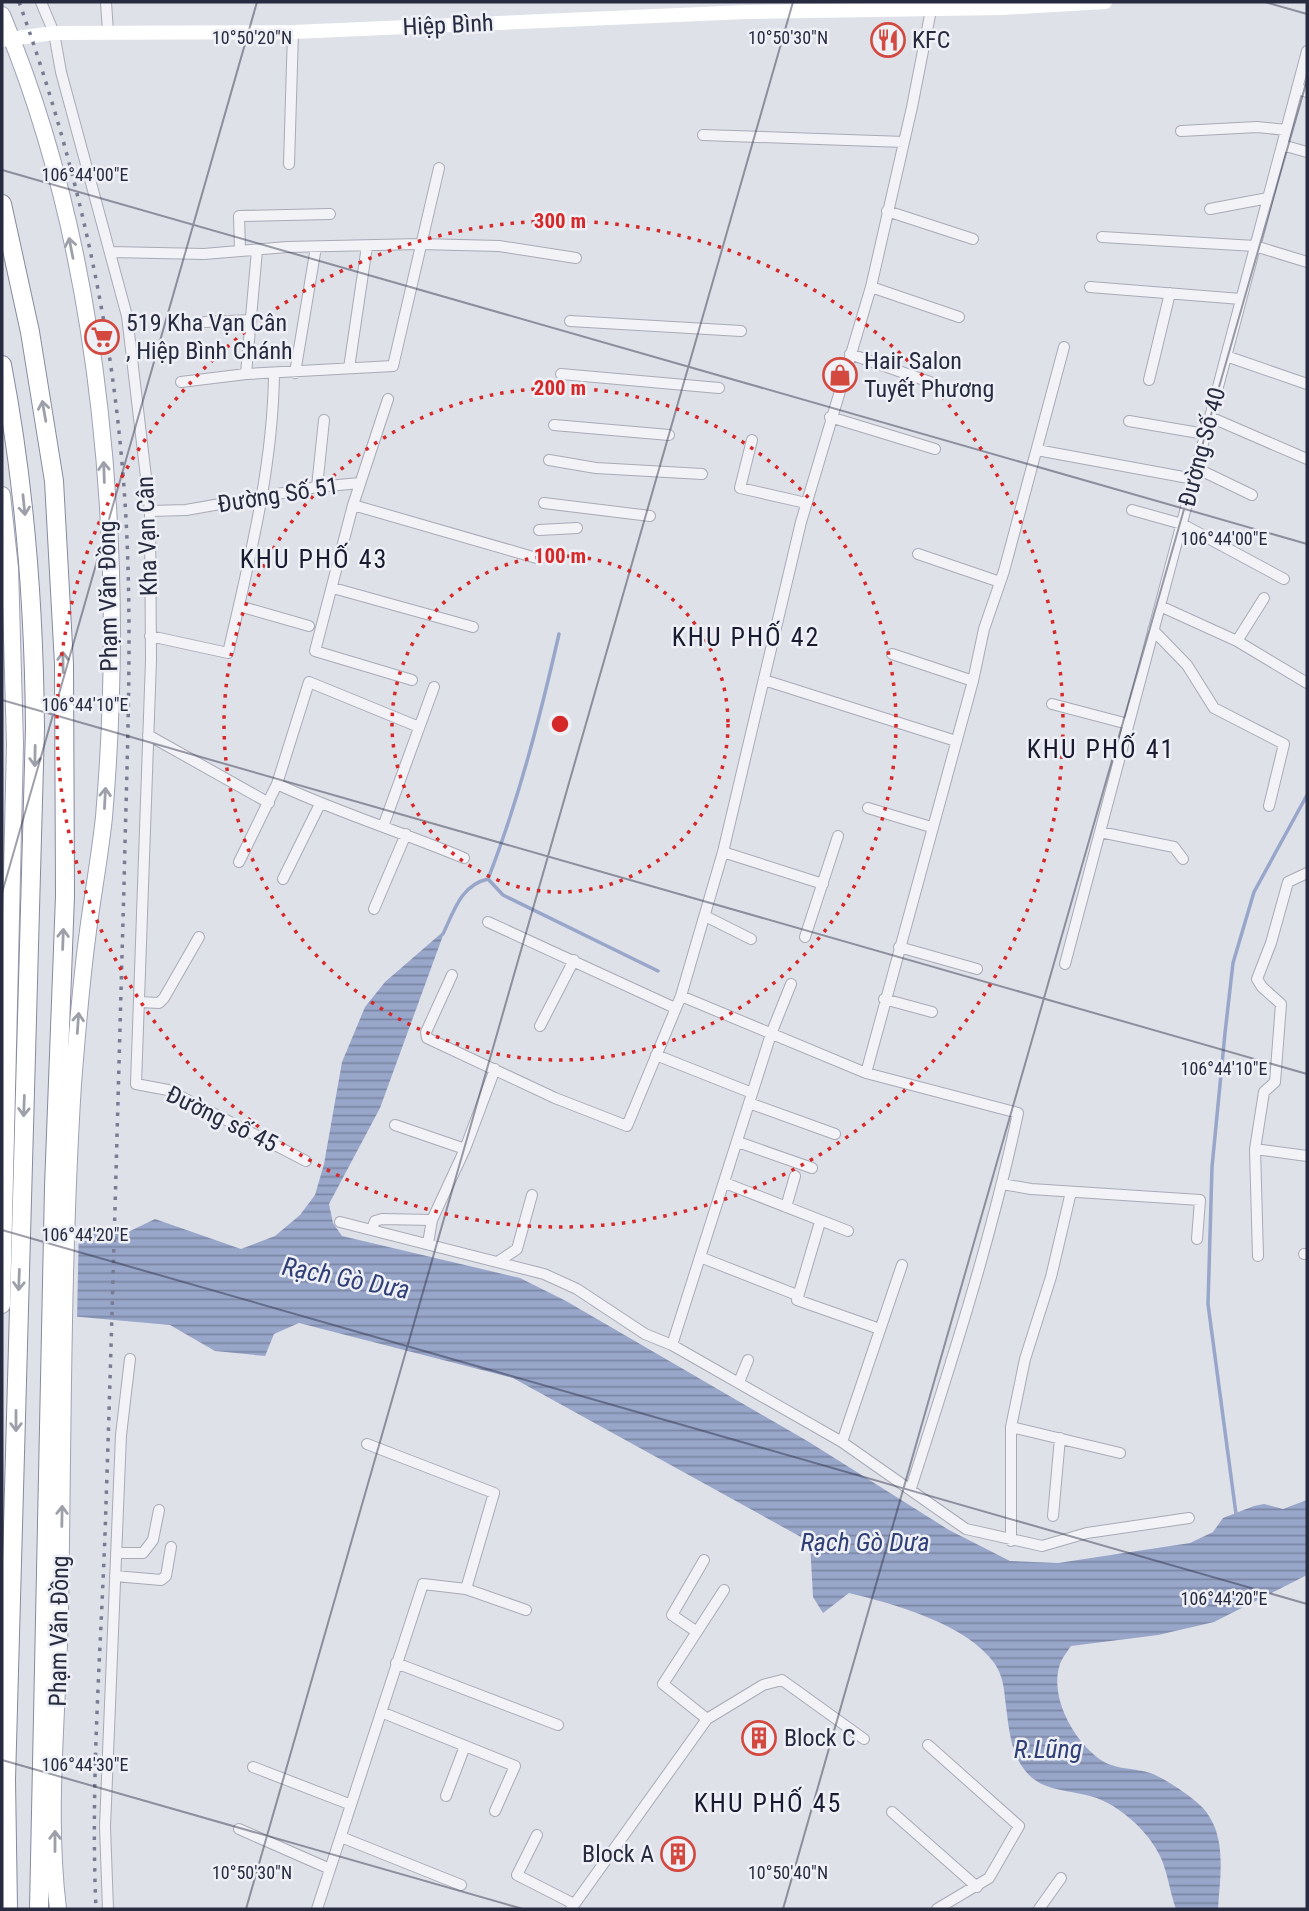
<svg xmlns="http://www.w3.org/2000/svg" width="1309" height="1911" font-family="'Roboto Condensed',sans-serif">
<defs>
<pattern id="water-rules" width="6" height="5" patternUnits="userSpaceOnUse" patternTransform="scale(1.75)"><rect width="6" height="5" fill="#98a6ca"/><path d="M0 2.5h6" fill="none" stroke="#7c87a5"/></pattern>
</defs>
<rect width="100%" height="100%" fill="#dfe1e9"/>
<path fill="url(#water-rules)" d="M445,930L380,1108L329,1204L333,1223L342,1236L520,1278L566,1301L809,1442L949,1530L1010,1561L1058,1563L1190,1543L1213,1532L1223,1518L1254,1506L1264,1504L1283,1509L1307,1500V1575L1214,1622L1158,1635L1071,1646C1067,1652 1062,1658 1060,1664C1049,1696 1073,1739 1098,1758C1115,1771 1135,1767 1153,1774C1167,1780 1191,1796 1202,1807C1228,1835 1220,1875 1218,1909H1176C1170,1893 1168,1874 1161,1858C1149,1831 1116,1801 1086,1795C1065,1790 1043,1790 1028,1774C1009,1754 1009,1725 1005,1699C1004,1686 1002,1675 995,1664C967,1624 894,1604 849,1593L823,1613L813,1597L810,1542L513,1378L299,1323L274,1334L265,1356L215,1351L170,1325L2,1310V1217L124,1234L155,1219L241,1249L275,1236L300,1215L315,1195L324,1164L342,1062L365,1007L385,982Z"/>
<path fill="#dfe1e9" d="M2,1214L79,1225L77,1320L2,1314Z"/>
<g fill="none" stroke-linecap="round" stroke-linejoin="round">
<path stroke="#98a6ca" stroke-width="3.5" d="M488,879L503,895L658,971
M443,934C454,911 461,885 488,879C519,799 540,717 559,634
M1236,1514L1208,1304L1212,1167L1225,1033L1233,963L1254,892L1307,795"/>
<g stroke="#a8aab6" stroke-width="12">
<path id="street" d="M41,2L54,33L61,72L127,316L150,511L151,660L136,1084L168,1090L306,1161
M106,2L108,32
M1297,88L1307,92
M1181,131L1257,127L1286,130
M703,135L904,142
M1282,145L1307,152
M289,164L293,32
M1210,209L1268,198
M887,211L973,239
M1102,237L1255,246L1307,262
M240,250L239,216L330,214
M111,252L204,254L287,247L420,244L499,246L576,258
M871,287L959,317
M1090,287L1241,299
M570,321L741,331
M205,322L251,320
M850,354L930,382
M1226,356L1307,384
M349,368L367,246
M295,373L316,247
M246,374L257,250
M561,374L719,388
M1149,380L1170,293
M181,382L246,374L393,366L439,168
M388,399L353,505L315,651L412,680
M830,417L935,449
M1210,417L1307,459
M1129,421L1205,434
M554,425L669,435
M752,440L740,488L806,503
M1037,450L1194,479
M549,460L596,468L702,474
M1196,468L1252,495
M317,487L324,420
M544,503L650,516
M353,505L540,559
M1132,510L1182,524L1284,579
M150,511L186,510L317,487L360,483
M539,530L577,528
M918,554L1000,582
M333,588L473,627
M239,606L309,626
M1160,606L1237,641L1307,683
M1153,630L1187,665L1214,708L1284,744L1269,806
M150,636L228,653C249,562 273,467 274,374
M1237,641L1264,598
M892,654L973,681
M764,680L956,741
M1052,704L1128,724
M148,735L269,803
M277,784C339,813 402,832 464,858
M868,808L931,827
M384,824L434,687
M1100,832L1174,847L1183,859
M723,852L823,884
M239,862L277,784L309,682L419,727
M283,879L320,804
M374,909L406,834
M705,916L751,939
M488,922L675,1008
M805,937L838,836
M899,947L977,969
M1065,964L1307,51
M452,975L426,1032L427,1038L555,1098L627,1126L681,996L723,852L801,522L871,287L912,107L931,10
M681,996L866,1073L1018,1113C991,1240 951,1364 911,1488
M884,999L932,1012
M140,1002L159,1003L164,998L199,937
M540,1026L574,960
M656,1055L752,1093
M866,1073L973,681L984,629L1004,571L1064,347
M749,1103L835,1134
M395,1125L465,1149
M738,1142L812,1168
M1255,1149L1307,1156
M725,1183L848,1231
M1002,1184L1031,1189L1200,1200L1197,1239
M786,1207L795,1176
M340,1222L544,1274L577,1289L645,1334L672,1345L842,1442L966,1529L1042,1546L1087,1533L1189,1518
M820,1222L797,1300L874,1327
M372,1229L375,1221L382,1219L432,1220
M428,1243L432,1220L465,1149L495,1069
M1304,1254H1307
M1258,1256L1255,1149L1264,1092L1275,1082L1281,1004L1262,987L1257,979L1271,943L1288,882L1307,873
M700,1257L797,1295
M499,1261L517,1249L532,1195
M672,1345L771,1034L791,984
M739,1382L748,1360
M1011,1427L1120,1453
M842,1442L902,1265
M1053,1516L1060,1438
M1011,1541V1427L1025,1359L1051,1277L1071,1192
M116,1553H143L153,1540L159,1510
M115,1576L161,1580L166,1576L171,1547
M466,1589L526,1610
M697,1632L672,1615L704,1560
M396,1663L558,1725
M381,1712L515,1766L495,1811
M707,1719L663,1684L724,1590
M928,1745L1019,1826L989,1878L937,1909
M253,1767L349,1804
M446,1796L465,1746
M892,1812L977,1887
M239,1829L330,1869
M537,1835L517,1875L574,1904
M341,1837L461,1885
M108,1909L105,1827L121,1435L130,1359
M317,1909L423,1584L466,1589L494,1493L367,1444
M571,1909L707,1719L763,1685L782,1680L864,1739
M1039,1909L1061,1878"/>
</g>
<g stroke="#9ea2b5" stroke-width="18">
<path id="primary" d="M2,15C104,257 126,557 104,817C100,855 93,893 88,931C81,982 77,1033 73,1084C62,1260 63,1436 60,1612C58,1710 46,1812 58,1909
M2,495L10,568L15,744L2,1305"/>
</g>
<g stroke="#868aa0" stroke-width="20">
<path id="highway" d="M2,204L30,332L54,481L64,664L65,896L54,1187L39,1909
M2,365C25,485 34,605 35,728L6,1780L8,1909"/>
</g>
<use href="#street" stroke="#f2f2f7" stroke-width="10"/>
<path stroke="#fff" stroke-width="14" d="M2,40L54,33L293,32L746,12L1002,8L1105,2"/>
<use href="#primary" stroke="#fff" stroke-width="16"/>
<use href="#highway" stroke="#fff" stroke-width="18"/>
<path stroke="#787c93" stroke-width="3.5" stroke-dasharray="3.5 7" stroke-linecap="butt" d="M19,2C71,147 107,299 121,452C135,597 127,742 124,886C118,1092 113,1298 106,1504C102,1639 90,1775 96,1909"/>
</g>
<defs><path id="oneway-shaft" d="M-6 0H5M1.5-3L5.5 0L1.5 3" fill="none" stroke-width="1.6" stroke-linecap="round" stroke-linejoin="round" transform="scale(1.75)"/></defs>
<g stroke="#9ea0a9">
<use href="#oneway-shaft" transform="translate(71 248) rotate(-101)"/>
<use href="#oneway-shaft" transform="translate(44 411) rotate(-100)"/>
<use href="#oneway-shaft" transform="translate(104 472) rotate(-92)"/>
<use href="#oneway-shaft" transform="translate(24 505) rotate(84)"/>
<use href="#oneway-shaft" transform="translate(63 662) rotate(-91)"/>
<use href="#oneway-shaft" transform="translate(35 756) rotate(91)"/>
<use href="#oneway-shaft" transform="translate(105 798) rotate(-87)"/>
<use href="#oneway-shaft" transform="translate(63 939) rotate(-88)"/>
<use href="#oneway-shaft" transform="translate(78 1023) rotate(-86)"/>
<use href="#oneway-shaft" transform="translate(24 1106) rotate(92)"/>
<use href="#oneway-shaft" transform="translate(19 1280) rotate(92)"/>
<use href="#oneway-shaft" transform="translate(16 1421) rotate(90)"/>
<use href="#oneway-shaft" transform="translate(62 1516) rotate(-89)"/>
<use href="#oneway-shaft" transform="translate(55 1841) rotate(-90)"/>
</g>
<path fill="none" stroke="#272b40" stroke-width="2" stroke-opacity="0.45" d="M1265,2L1307,14M2,170L1307,544M2,700L1307,1074M2,893L257,2M2,1230L1307,1604M2,1760L523,1909M246,1909L793,2M783,1909L1307,80"/>
<g fill="none" stroke="#d62828" stroke-width="3.5" stroke-dasharray="3.5 7">
<circle cx="560" cy="724" r="168"/>
<circle cx="560" cy="724" r="336"/>
<circle cx="560" cy="724" r="503"/>
</g>
<defs>
<g id="restaurant-ring" transform="scale(1.75)"><circle r="9.5" fill="#eef0f6" stroke="#d3483f" stroke-width="1.5"/><path d="M-5-6h1v4h1v-4h1v4h1v-4h1v5L-1.5 .5V6h-2V.5L-5-1ZM5-6V6H3V1.5H1.5Q1.5-4 5-6Z" fill="#d3483f"/></g>
<g id="supermarket-ring" transform="scale(1.75)"><circle r="9.5" fill="#eef0f6" stroke="#d3483f" stroke-width="1.5"/><path d="M-6-5.5h2.5l.6 2H6L4.5 2H-2.5L-4.4-4H-6ZM-1.5 3.2a1.3 1.3 0 1 0 .1 0ZM3 3.2a1.3 1.3 0 1 0 .1 0Z" fill="#d3483f"/></g>
<g id="shop-ring" transform="scale(1.75)"><circle r="9.5" fill="#eef0f6" stroke="#d3483f" stroke-width="1.5"/><path d="M-5-2.5h2.3a2.7 3.5 0 0 1 5.4 0H5L5.5 6h-11ZM-1.5-2.5h3a1.5 2.3 0 0 0-3 0Z" fill="#d3483f"/></g>
<g id="building-ring" transform="scale(1.75)"><circle r="9.5" fill="#eef0f6" stroke="#d3483f" stroke-width="1.5"/><path d="M-4-6H4V6H1V3H-1V6H-4ZM-2.5-4.3h1.7v1.8h-1.7ZM.8-4.3h1.7v1.8H.8ZM-2.5-1h1.7V.8h-1.7ZM.8-1h1.7V.8H.8Z" fill="#d3483f"/></g>
</defs>
<g fill-rule="evenodd">
<use href="#restaurant-ring" x="888" y="40"/>
<use href="#supermarket-ring" x="102" y="337"/>
<use href="#shop-ring" x="840" y="375"/>
<use href="#building-ring" x="759" y="1738"/>
<use href="#building-ring" x="678" y="1854"/>
</g>
<g text-anchor="middle" stroke-width="5" stroke-linejoin="round" paint-order="stroke">
<g font-size="24" fill="#272b40" stroke="#eef0f6">
<text transform="translate(448 25) rotate(-3)" y="8">Hiệp Bình</text>
<text transform="translate(1202 447) rotate(-75)" y="8">Đường Số 40</text>
<text transform="translate(278 495) rotate(-9)" y="8">Đường Số 51</text>
<text transform="translate(147 536) rotate(-92)" y="8">Kha Vạn Cân</text>
<text transform="translate(108 596) rotate(-91)" y="8">Phạm Văn Đồng</text>
<text transform="translate(222 1119) rotate(26)" y="8">Đường số 45</text>
<text transform="translate(59 1631) rotate(-89)" y="8">Phạm Văn Đồng</text>
</g>
<g font-size="24" fill="#272b40" stroke="#eef0f6" text-anchor="start">
<text x="912" y="48">KFC</text>
<text x="126" y="331">519 Kha Vạn Cân<tspan x="126" dy="28">, Hiệp Bình Chánh</tspan></text>
<text x="864" y="369">Hair Salon<tspan x="864" dy="28">Tuyết Phương</tspan></text>
<text x="784" y="1746">Block C</text>
<text x="654" y="1862" text-anchor="end">Block A</text>
</g>
<g font-size="26" letter-spacing="2" fill="#191c31" stroke="#eef0f6">
<text x="314" y="568">KHU PHỐ 43</text>
<text x="746" y="646">KHU PHỐ 42</text>
<text x="1101" y="758">KHU PHỐ 41</text>
<text x="768" y="1812">KHU PHỐ 45</text>
</g>
<g font-size="26" font-style="italic" fill="#304076" stroke="#eef0f6">
<text transform="translate(346 1278) rotate(11)" y="9">Rạch Gò Dưa</text>
<text x="865" y="1551">Rạch Gò Dưa</text>
<text x="1048" y="1758">R.Lũng</text>
</g>
</g>
<g font-size="18" text-anchor="middle" fill="#272b40" stroke="#eef0f6" stroke-width="5" stroke-linejoin="round" paint-order="stroke">
<text x="252" y="44">10°50'20"N</text>
<text x="788" y="44">10°50'30"N</text>
<text x="85" y="181">106°44'00"E</text>
<text x="1224" y="545">106°44'00"E</text>
<text x="85" y="711">106°44'10"E</text>
<text x="1224" y="1075">106°44'10"E</text>
<text x="85" y="1241">106°44'20"E</text>
<text x="1224" y="1605">106°44'20"E</text>
<text x="85" y="1771">106°44'30"E</text>
<text x="252" y="1879">10°50'30"N</text>
<text x="788" y="1879">10°50'40"N</text>
</g>
<circle cx="560" cy="724" r="10" fill="#d62828" stroke="#eef0f6" stroke-width="3.5"/>
<g font-size="21" text-anchor="middle" font-weight="bold" fill="#d62828" stroke="#eef0f6" stroke-width="5" stroke-linejoin="round" paint-order="stroke">
<text x="560" y="228">300 m</text>
<text x="560" y="395">200 m</text>
<text x="560" y="563">100 m</text>
</g>
<rect width="1309" height="1911" fill="none" stroke="#272b40" stroke-width="7"/>
</svg>
